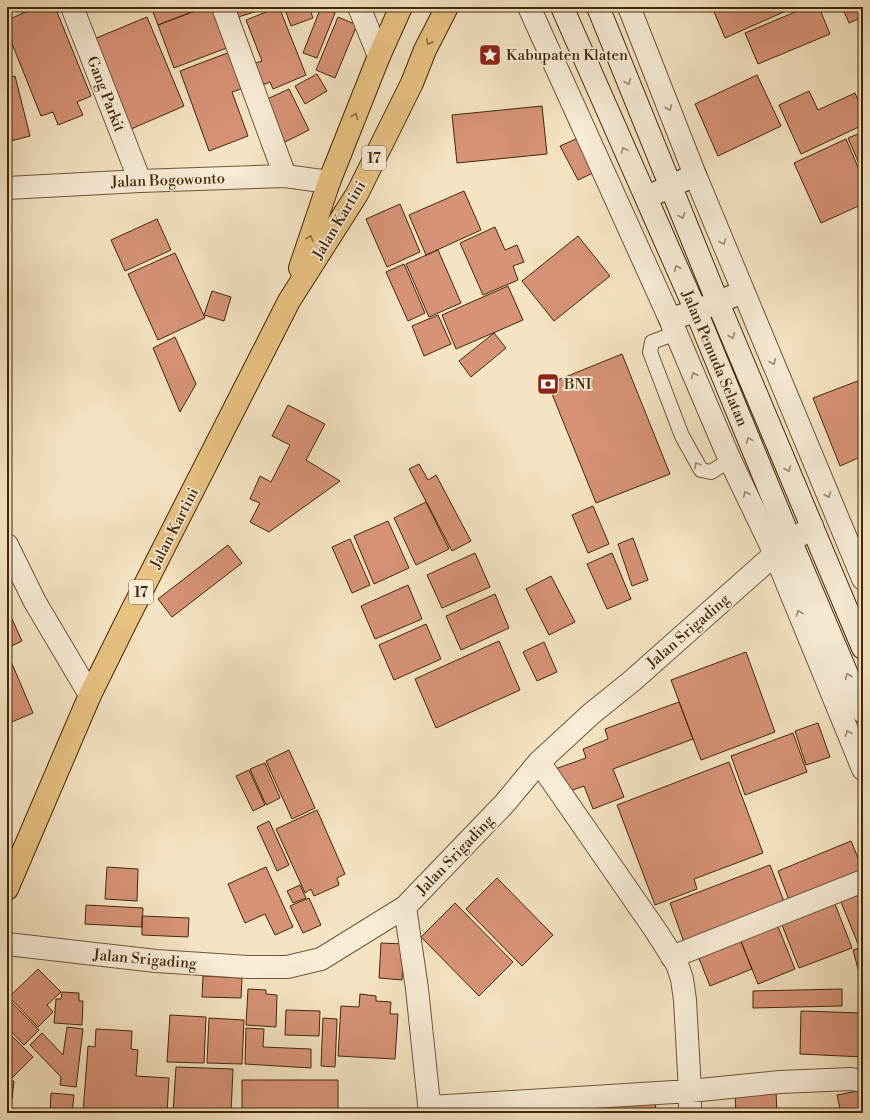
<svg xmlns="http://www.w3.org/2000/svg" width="870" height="1120" font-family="'Libre Bodoni',serif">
<rect width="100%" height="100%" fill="#f5e4c3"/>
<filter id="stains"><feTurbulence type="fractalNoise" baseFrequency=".005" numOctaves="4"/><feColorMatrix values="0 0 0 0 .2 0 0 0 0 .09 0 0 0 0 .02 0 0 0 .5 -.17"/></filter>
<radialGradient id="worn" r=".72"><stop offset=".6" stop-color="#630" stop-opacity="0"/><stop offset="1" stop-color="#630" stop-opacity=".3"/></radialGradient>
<path fill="#d79376" stroke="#432809" d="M38,7H55L91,96L77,102L83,115L58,125L53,112L41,116L7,31V20Z
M151,7H205L158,25Z
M205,7H214L229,47L174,68L158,25Z
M228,7H270L232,19Z
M279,7L306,75L273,89L270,82L260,86L252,64L262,61L246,20Z
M284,7H309L313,18L291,26Z
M321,7L335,13L317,58L303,53Z
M712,7H795L725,38Z
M807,7H819L830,34L758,64L745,33Z
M842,7H863V17L849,23Z
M147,17L184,106L131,129L94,39Z
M338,17L357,25L335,78L316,70Z
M230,52L244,88L232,92L248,136L209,151L180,71Z
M317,74L327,91L305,104L295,86Z
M757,75L781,126L718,156L695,104Z
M15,76L30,136L7,142V78Z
M289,89L309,130L285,142L265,100Z
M809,91L818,110L855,93L863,112V125L801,154L779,105Z
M542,106L547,154L457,163L452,115Z
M863,132V173L848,138Z
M576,139L593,173L578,180L560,146Z
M846,139L863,179V204L821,223L794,163Z
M464,191L481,230L426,255L409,215Z
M400,204L420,252L387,267L366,219Z
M157,219L171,250L125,271L111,240Z
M495,227L505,250L517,245L524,262L513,266L518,280L483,295L460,243Z
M578,236L610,276L554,321L522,281Z
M438,250L461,303L429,317L406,264Z
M175,253L205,318L158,340L128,274Z
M404,264L425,313L408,321L386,272Z
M508,286L523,320L456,349L442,315Z
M212,291L231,297L224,321L204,315Z
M438,315L451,344L424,356L412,326Z
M494,333L506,348L471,377L459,361Z
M175,337L196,384L180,412L153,348Z
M622,354L670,474L596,503L548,384Z
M863,379V456L840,466L813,398Z
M288,405L325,424L306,460L340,481L269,532L250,522L260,503L250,499L260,476L271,482L290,445L272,436Z
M419,464L428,480L436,475L471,541L452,551L409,469Z
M426,502L449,549L416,565L394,518Z
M593,506L609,544L588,553L572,515Z
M388,521L409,568L374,584L354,536Z
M633,538L648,580L632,586L618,544Z
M350,539L370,585L352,593L332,547Z
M228,545L242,563L172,617L158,599Z
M475,553L490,587L442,608L427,575Z
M612,553L631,599L607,609L587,564Z
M551,576L575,622L549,635L526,589Z
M408,585L422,619L375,639L361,606Z
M495,594L509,628L461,650L446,616Z
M7,608L22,641L7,648Z
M426,624L441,659L394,680L379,645Z
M499,641L520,690L436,728L415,679Z
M544,642L557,672L537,681L523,652Z
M7,652L33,713L7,724Z
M746,652L775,732L701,760L671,680Z
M679,702L693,739L613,769L624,797L593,809L584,786L564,793L555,769L586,758L583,749L608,739L605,729Z
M818,723L830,757L806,765L795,731Z
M793,733L807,772L745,795L731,756Z
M289,750L315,808L292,819L266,761Z
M729,762L763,853L694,879L697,889L655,905L617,805Z
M265,763L280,798L266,805L250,769Z
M249,770L265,805L253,811L236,776Z
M317,810L345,874L337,878L339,885L314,896L311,889L305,893L276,829Z
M269,821L289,865L277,871L257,827Z
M851,841L863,870L789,900L778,871Z
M770,865L786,907L685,945L670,903Z
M107,867L138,869L137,901L105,899Z
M266,867L293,927L275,935L265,914L245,923L228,884Z
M497,878L553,935L522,966L466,909Z
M300,885L306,898L293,903L287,891Z
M863,887V942L858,944L839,897Z
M309,898L321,925L303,933L290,906Z
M455,903L513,962L479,996L421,937Z
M835,904L852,948L799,968L782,925Z
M86,905L143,908L142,927L85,924Z
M142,916L189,918L188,937L142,935Z
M777,924L795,969L758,984L740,939Z
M740,939L752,969L710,986L698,956Z
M381,943L404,944L402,980L379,978Z
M863,947V984H862L853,950Z
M38,969L61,992L47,1005L53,1012L38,1027L9,997Z
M203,976L242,978L241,998L202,997Z
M248,989L266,990V994L277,995L276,1027L246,1025Z
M842,989V1006L753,1008V991Z
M62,992L79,993V1001H83L82,1025L54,1023L56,999H61Z
M360,994L376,996V1001L391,1002L390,1014H398L395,1059L338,1056L341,1006L359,1007Z
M8,999L39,1030L24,1045L7,1027V1000Z
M286,1010L320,1011L319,1036L285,1035Z
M801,1011L863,1013V1057L800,1054Z
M170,1015L206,1017L204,1063L167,1062Z
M209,1018L244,1020L242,1064L207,1063Z
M323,1018L337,1019L335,1067L321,1066Z
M67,1027L83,1029L76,1087L60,1085L61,1077L30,1045L42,1033L63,1055Z
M246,1028L264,1029L263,1047L311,1049V1068L245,1064Z
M96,1029L132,1031L131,1049L138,1050L136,1076L169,1078L167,1113H83L88,1046L95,1047Z
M8,1032L33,1057L12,1078L7,1073V1033Z
M176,1067L233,1069L231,1113H173Z
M7,1080L14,1081L12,1099H7Z
M242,1080H338V1113H242Z
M863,1090V1113H825V1112L840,1109L837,1095Z
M776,1092L777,1113H736L735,1095Z
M51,1093L74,1095L72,1113H50Z
M655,1096L656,1113H589L588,1102Z"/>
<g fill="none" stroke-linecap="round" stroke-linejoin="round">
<g stroke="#705738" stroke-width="16">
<path id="lane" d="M676,333L652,342L650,352L682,436L701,470L711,472L730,460"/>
</g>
<g stroke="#705738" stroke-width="24">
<path id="street" d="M72,7L140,181
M223,7L285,176
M359,7L379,56
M529,7L670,319L730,460L775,554L863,769
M629,7L695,175L863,579
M7,188L140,181L285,176L329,182
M7,545L35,602L90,695
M539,762L656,931L677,964L682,979L685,1000L690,1091V1113
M405,907L417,989L430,1113
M7,944L156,961L248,967H287L321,959L405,907L505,803L539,762L591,714L632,681L775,554L812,526
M672,957L863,881
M431,1107L690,1091L780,1082L851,1079L863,1081"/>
</g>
<g stroke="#432809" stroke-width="24">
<path id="secondary" d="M562,7L696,311L791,542L863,712
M598,7L718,303L863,648
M656,193L695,175
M670,319L696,311L743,292"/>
</g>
<g stroke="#432809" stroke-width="24">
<path id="highway" d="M300,268L329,182L379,56L401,7
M7,889L90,695L127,620L289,301L357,194L412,83L425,50L447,7"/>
</g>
<use href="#lane" stroke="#f8edd8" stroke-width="14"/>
<use href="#street" stroke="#f8edd8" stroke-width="22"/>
<use href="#secondary" stroke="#f8edd8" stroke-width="22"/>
<use href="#highway" stroke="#eac282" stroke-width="22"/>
</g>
<defs><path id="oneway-chevron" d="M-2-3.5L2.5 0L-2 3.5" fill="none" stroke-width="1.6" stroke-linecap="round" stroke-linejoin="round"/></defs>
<g stroke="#8e6d3f">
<use href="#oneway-chevron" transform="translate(429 42) rotate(116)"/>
<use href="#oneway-chevron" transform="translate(355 116) rotate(-68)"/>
<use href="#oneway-chevron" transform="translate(310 238) rotate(-71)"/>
</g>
<g stroke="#9e8a70">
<use href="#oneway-chevron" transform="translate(628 82) rotate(68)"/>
<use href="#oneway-chevron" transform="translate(669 108) rotate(68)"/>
<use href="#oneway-chevron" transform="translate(624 150) rotate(-114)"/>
<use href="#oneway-chevron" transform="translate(682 216) rotate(68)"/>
<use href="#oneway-chevron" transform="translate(723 242) rotate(68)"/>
<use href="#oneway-chevron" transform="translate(677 268) rotate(-114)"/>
<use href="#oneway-chevron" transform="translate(732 336) rotate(67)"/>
<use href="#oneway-chevron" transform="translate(773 362) rotate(67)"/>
<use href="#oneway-chevron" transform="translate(694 375) rotate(-113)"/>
<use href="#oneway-chevron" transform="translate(749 440) rotate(-112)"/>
<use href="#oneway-chevron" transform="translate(697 465) rotate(-123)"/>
<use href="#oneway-chevron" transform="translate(788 469) rotate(67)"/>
<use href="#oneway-chevron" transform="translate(746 494) rotate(-115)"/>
<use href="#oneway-chevron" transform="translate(828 495) rotate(67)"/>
<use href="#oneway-chevron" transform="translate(799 613) rotate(-112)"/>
<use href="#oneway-chevron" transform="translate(848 676) rotate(-113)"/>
<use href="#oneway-chevron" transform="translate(848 733) rotate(-112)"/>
</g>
<defs>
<g id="sight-square" transform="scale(1.15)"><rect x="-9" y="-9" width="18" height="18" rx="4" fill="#8f2418" stroke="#f8edd8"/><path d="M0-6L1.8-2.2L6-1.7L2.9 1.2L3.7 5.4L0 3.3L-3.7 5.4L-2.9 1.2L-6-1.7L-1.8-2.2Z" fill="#fff"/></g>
<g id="bank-square" transform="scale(1.15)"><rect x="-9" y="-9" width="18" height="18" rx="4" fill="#8f2418" stroke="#f8edd8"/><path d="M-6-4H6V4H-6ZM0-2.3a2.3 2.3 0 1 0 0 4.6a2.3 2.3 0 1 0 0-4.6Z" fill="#fff"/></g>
</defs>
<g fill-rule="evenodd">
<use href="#sight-square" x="490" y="55"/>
<use href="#bank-square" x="548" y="384"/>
</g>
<g text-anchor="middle" stroke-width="3.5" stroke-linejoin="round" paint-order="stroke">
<g fill="#f8edd8" stroke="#796347" stroke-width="1">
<rect x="362" y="146" width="24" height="24" rx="3"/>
<rect x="129" y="580" width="24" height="24" rx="3"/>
</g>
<g font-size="14" font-weight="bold" fill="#432809">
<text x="374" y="163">17</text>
<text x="141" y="597">17</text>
</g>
<g font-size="15" fill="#432809" stroke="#f8edd8" text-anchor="start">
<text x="506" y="60">Kabupaten Klaten</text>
<text x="564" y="389">BNI</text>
</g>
<g font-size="15" fill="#432809" stroke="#f8edd8">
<text transform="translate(106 94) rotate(69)" y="5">Gang Parkit</text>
<text transform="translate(168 180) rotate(-2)" y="5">Jalan Bogowonto</text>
<text transform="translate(339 220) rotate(-59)" y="5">Jalan Kartini</text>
<text transform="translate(715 358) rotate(67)" y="5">Jalan Pemuda Selatan</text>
<text transform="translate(174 528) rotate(-63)" y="5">Jalan Kartini</text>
<text transform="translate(688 631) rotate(-41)" y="5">Jalan Srigading</text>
<text transform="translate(455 855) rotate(-46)" y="5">Jalan Srigading</text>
<text transform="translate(145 959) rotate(5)" y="5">Jalan Srigading</text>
</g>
</g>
<rect width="870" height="1120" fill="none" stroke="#f5e4c3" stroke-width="24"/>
<rect x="8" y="8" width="854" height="1104" fill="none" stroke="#432809" stroke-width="2"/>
<rect x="12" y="12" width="846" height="1096" fill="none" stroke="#432809"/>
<rect width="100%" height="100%" filter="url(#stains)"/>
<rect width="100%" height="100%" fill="url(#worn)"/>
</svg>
